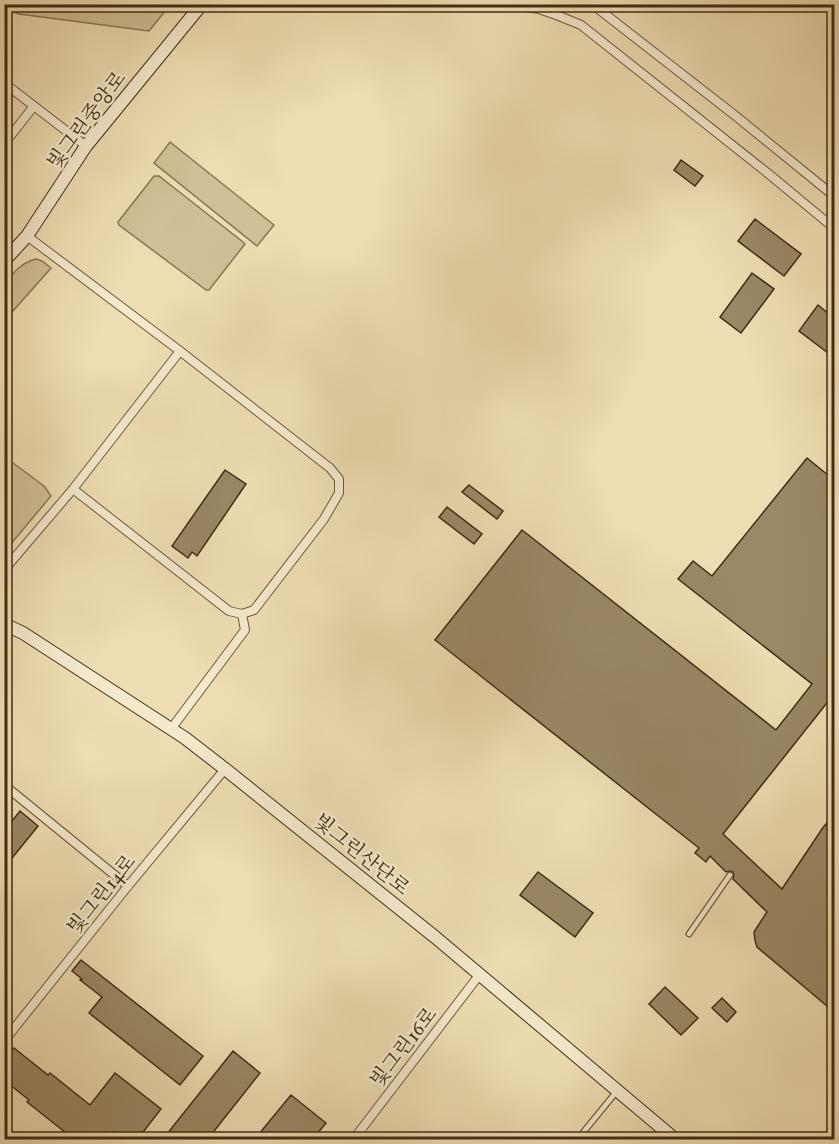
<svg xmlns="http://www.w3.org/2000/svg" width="839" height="1144" font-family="'IM FELL Double Pica','Noto Serif KR',serif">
<rect width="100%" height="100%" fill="#eeddb2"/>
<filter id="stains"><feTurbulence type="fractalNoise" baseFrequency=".00333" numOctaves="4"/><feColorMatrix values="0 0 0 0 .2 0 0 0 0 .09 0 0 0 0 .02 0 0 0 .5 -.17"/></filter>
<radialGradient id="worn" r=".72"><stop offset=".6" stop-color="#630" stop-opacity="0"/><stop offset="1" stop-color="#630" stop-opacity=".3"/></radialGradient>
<path fill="#d0bf97" stroke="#887656" stroke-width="1.5" d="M4,5L5,4L170,5L149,31L19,14L5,10Z
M170,142L274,225L257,246L154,163Z
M154,176H159L243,242L245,244L209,290H206L119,225L118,222Z
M36,259L42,261L51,268L5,320V283C14,272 21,263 36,259Z
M5,457L44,486L51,496L5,551Z"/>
<path fill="#9a8866" stroke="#402c14" stroke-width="1.5" d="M681,160L703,176L695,186L674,170Z
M755,219L801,254L784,276L738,241Z
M752,273L774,289L741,333L720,317Z
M818,305L834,318V344L828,353L799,331Z
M807,458L834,480V694L723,834L782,889L822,829L834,814V1012L757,947L755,940L754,932L767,912L733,879L734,875L733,872L730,871L726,872L710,856L706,862L695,853L699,848L435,640L522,530L776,730L812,684L678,579L693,561L712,576Z
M225,470L246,484L197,556L192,552L188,558L172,546Z
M469,485L503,511L497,519L462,492Z
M447,507L482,534L474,544L439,517Z
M20,811L38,826L4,868V831Z
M538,872L593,913L575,937L520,895Z
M81,960L203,1056L180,1085L89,1013L102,997L80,980L82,979L72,971Z
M665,987L698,1018L681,1035L649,1004Z
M722,998L736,1012L727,1022L712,1008Z
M14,1048L48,1075L50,1073L90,1105L115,1073L161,1109L137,1140H75L27,1102L29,1100L4,1080V1059Z
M233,1051L260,1073L207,1140H173L167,1134Z
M291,1095L326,1123L312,1140H254Z"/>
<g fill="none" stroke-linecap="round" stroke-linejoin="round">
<g stroke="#6c583c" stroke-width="7">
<path id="lane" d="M689,934L730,875
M577,1140L617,1091"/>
</g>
<g stroke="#6c583c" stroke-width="10">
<path id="street" d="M506,4L539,9L559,16L581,25L770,175L834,228
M592,4L737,117L834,196
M4,38H5
M4,83L86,146
M4,144L34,106
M27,236L180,351L330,468L339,479V493L324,519L254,610L242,614L229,611L73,489
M4,570L73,489L180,351
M171,729L245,630L242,614
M4,785L128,886
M4,1041L128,886L225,769
M353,1140L480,974"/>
</g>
<g stroke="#402c14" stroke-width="14">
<path id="secondary" d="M4,261L27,236L86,146L202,4
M4,624L23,633L185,738L225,769L435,937L676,1140"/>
</g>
<use href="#lane" stroke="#f4e9cd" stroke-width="4.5"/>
<use href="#street" stroke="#f4e9cd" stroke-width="8"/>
<use href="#secondary" stroke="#f4e9cd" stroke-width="12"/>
</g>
<g text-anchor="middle" stroke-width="5" stroke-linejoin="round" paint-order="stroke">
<g font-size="20" fill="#402c14" stroke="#f4e9cd">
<text transform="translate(86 120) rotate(-53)" y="7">빛그린중앙로</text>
<text transform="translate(362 854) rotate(39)" y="7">빛그린산단로</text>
<text transform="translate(101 894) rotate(-51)" y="7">빛그린14로</text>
<text transform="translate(403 1047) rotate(-52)" y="7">빛그린16로</text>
</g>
</g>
<rect width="839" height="1144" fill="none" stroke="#eeddb2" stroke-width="24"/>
<rect x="6" y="6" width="827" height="1132" fill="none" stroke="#402c14" stroke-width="3"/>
<rect x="12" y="12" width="815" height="1120" fill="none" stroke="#402c14" stroke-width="1.5"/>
<rect width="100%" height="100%" filter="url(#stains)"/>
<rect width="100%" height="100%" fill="url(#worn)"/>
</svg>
